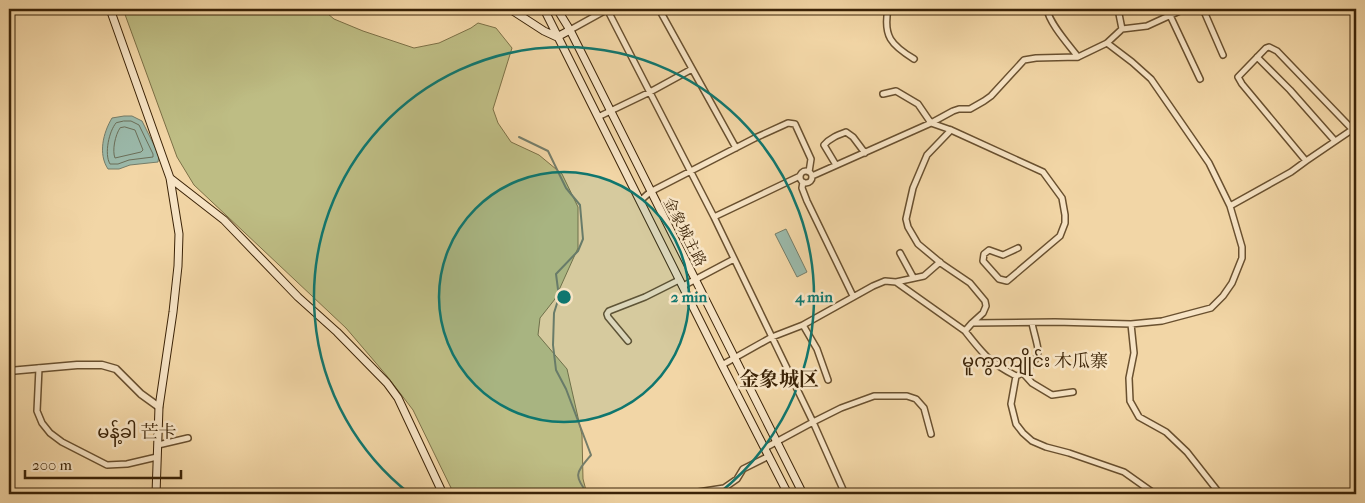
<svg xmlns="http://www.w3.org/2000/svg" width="1365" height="503" font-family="'IM FELL French Canon','Noto Serif SC','Noto Sans Myanmar',serif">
<rect width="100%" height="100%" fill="#f2d6a6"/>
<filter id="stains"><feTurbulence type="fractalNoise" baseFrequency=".004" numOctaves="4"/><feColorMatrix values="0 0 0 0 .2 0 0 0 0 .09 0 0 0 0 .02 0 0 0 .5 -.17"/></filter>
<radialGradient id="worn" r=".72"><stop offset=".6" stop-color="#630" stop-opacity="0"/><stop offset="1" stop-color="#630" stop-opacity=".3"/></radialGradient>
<path fill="#bebd84" stroke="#7c7046" d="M123,9H322L334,19L363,31L414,48L439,43L471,28L478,23L496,28L512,48L493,109L498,123L511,142L539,155L562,174L578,207V248L555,299L540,318L538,335L567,369L582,435L583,479L587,494H454L413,410L387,376L346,328L194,185L177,157Z"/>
<path fill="#9bb9aa" stroke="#757d69" d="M124,116H132L142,121L159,155L158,162L130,165L119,169H108C98,154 103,133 112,118Z
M786,229L807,272L797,277L775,234Z"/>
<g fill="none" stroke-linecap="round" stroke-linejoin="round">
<path stroke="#6b6e58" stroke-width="1" d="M124,121H131L139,125L153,154V157L129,160L118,164H110C104,154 109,131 116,123Z
M125,127L135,130L143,150L141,152L115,158C112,151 115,135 120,128Z"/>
<path stroke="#757d69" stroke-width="2" d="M519,137L548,151L566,188L580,205L583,239L578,251L556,274L559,297L554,313L553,345L556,370L566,389L591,455C576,473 573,475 588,494"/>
<g stroke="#69502f" stroke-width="8">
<path id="minor" d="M607,9L714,217L813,422L841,408L874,396H907L916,399L924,408L931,434
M659,9L736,148
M888,9C883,36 891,45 914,59
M1047,9C1049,23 1069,45 1078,57
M1118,9L1122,29
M1167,9L1200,79
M1203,9L1223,55
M570,30L608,9
M1257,57L1290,90L1335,141
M883,94L896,91L918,104L931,123L951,130L1043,172L1062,198L1065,215V223L1060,236L1007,281L999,279L983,261L984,254L989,250L1003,255L1018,248
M598,117L650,92L692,69
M951,130L927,155L913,188L906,219L908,227L918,244L942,264L970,283L985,301L986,306L983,313L972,323
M1306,161L1242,84L1238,77L1266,48L1269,47L1277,51L1353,130
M836,165L824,145C830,138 838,135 846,132L853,137L865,153
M800 177a6 6 0 1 1 12 0a6 6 0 1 1-12 0Z
M812,176L931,123L953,111L959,109H970L984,101L991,96L1024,60L1036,58L1078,57L1107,43L1122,29L1147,26L1184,9
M803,182L802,188L807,201L853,296
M640,201L650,192L755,138L788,123L795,124L811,159L809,172
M1230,206L1291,172L1306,161L1356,127
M714,217L800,176
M900,253L913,277
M896,282L924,276L940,262
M683,286L734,259
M1131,324L1134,353L1129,378L1130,401L1139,417L1166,432L1187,452L1220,494
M803,325L817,349L828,380
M965,331C983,354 989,362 1016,376L1011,404L1016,424L1023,433L1032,441L1046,447L1069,453L1124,472L1155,494
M628,341L608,317L607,314L609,311L645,297L679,280
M722,365L772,337L803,325L873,286L885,281L896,282L965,331L972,323L1055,322L1131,324L1162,321L1211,308L1223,296L1232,283L1242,258V247L1230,206L1209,163L1151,79L1132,62L1107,43
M39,368L37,411L42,423L50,433L62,442L107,465L127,464L157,457
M1023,373L1032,383L1052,395L1073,392
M1016,376C1024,374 1037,361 1038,352C1039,348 1033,330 1032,323
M158,445L188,438
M765,448L813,422L845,494
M698,492L724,488L737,479L743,469L769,456"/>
</g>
<g stroke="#69502f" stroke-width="9">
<path id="tertiary" d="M9,371L77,365H102L116,369L141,394L159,407"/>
</g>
<g stroke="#3b2307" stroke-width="9">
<path id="secondary" d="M110,9L170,178L179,234L178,266L173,312L159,407L156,494
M510,9L544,31L557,37L570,30
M544,9L722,365L788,494
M557,9L570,30L803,494
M170,178L224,220L298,297L337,332L387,383L398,398L443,494"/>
</g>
<use href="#minor" stroke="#f7e4c5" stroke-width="5"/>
<use href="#tertiary" stroke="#f7e4c5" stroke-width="6"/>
<use href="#secondary" stroke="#f7e4c5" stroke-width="7"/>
</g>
<circle cx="564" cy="297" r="125" fill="#0f766e" fill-opacity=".12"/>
<g fill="none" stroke="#0f766e" stroke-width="2.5">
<circle cx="564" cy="297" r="125"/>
<path d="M410 494A250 250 0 1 1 718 494"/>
</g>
<g text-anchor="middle" stroke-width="5" stroke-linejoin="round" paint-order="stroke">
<g font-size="15" fill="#3b2307" stroke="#f7e4c5">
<text transform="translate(685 232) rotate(63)" y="5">金象城主路</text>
</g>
<g font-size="18" fill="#3b2307" stroke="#f7e4c5">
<text x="1035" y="367">မူကွာကျိုင်း 木瓜寨</text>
<text x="137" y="438">မန့်ခါ 芒卡</text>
</g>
<g font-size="20" font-weight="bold" fill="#3b2307" stroke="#f7e4c5">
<text x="779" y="386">金象城区</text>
</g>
</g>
<circle cx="564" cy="297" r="8" fill="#0f766e" stroke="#f7e4c5" stroke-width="2.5"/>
<g font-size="15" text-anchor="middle" font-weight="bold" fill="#0f766e" stroke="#f7e4c5" stroke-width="5" stroke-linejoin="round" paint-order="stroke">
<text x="689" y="302">2 min</text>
<text x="814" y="302">4 min</text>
</g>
<rect width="1365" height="503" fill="none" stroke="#f2d6a6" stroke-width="30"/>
<rect x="10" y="10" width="1345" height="483" fill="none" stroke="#3b2307" stroke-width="2.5"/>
<rect x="15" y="15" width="1335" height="473" fill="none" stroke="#3b2307"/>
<path d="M25 470v8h156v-8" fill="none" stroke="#3b2307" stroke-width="2.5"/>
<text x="32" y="470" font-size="15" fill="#3b2307" stroke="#f7e4c5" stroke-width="4" paint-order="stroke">200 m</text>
<rect width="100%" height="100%" filter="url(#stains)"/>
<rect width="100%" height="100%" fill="url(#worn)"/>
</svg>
